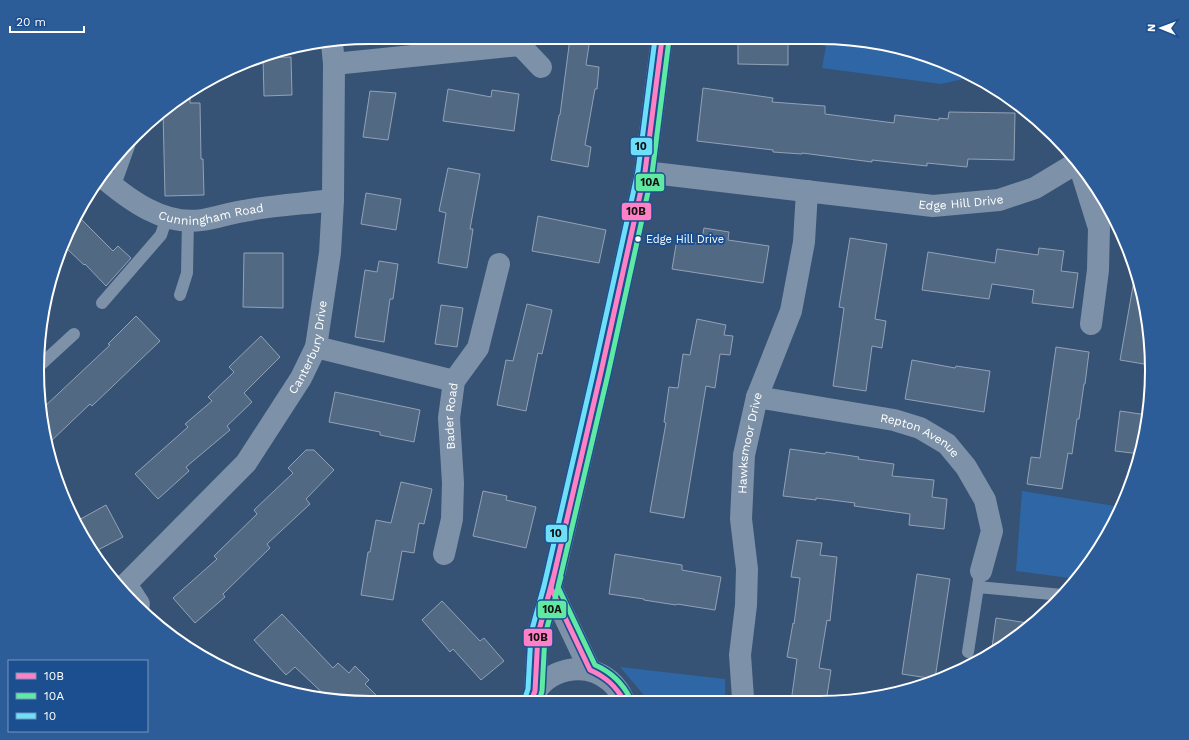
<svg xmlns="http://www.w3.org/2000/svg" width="1189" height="740" font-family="'Work Sans',sans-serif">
<rect width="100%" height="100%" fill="#365274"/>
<path fill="#2f66a5" d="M827,40H862L946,62L973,77L941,84L822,68Z
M1022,491L1121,507L1118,517L1083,573L1077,579L1016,571Z
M620,667L725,679V696L727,702L649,701Z"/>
<path fill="#526984" stroke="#92a2b6" d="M570,38H590L586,65L599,67L597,89H595L585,145L591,147L588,167L551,160L559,115H560Z
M738,39H788V65L738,64Z
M291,57L292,95L264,96L263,58Z
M703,88L773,98L772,102L825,106V114L894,123L895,115L939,120V118L948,119L949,112L1015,113L1014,160L968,159L967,167L927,163V166L872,160V162L802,153V154L773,152V150L697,141Z
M448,89L491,97L492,90L519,94L514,131L443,121Z
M370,91L396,93L388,140L363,137Z
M190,94V103H200L201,159H203L204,195L165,196L163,111L167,106Z
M448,168L480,174L470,229H473L467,268L438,263L446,213L439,211Z
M366,193L401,199L396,230L361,224Z
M78,216L113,251L118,246L131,258L106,286L85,264L84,265L63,245Z
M538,216L606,230L599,263L532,251Z
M704,228L729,232L728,240L769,246L763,283L672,269L677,239L701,244Z
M850,238L887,244L875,319L886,321L882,348L872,346L866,391L833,386L844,308L839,307Z
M1039,248L1064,251L1061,271L1078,273L1073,308L1032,303L1034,290L992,284L989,299L922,290L928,252L995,263L997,249L1038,255Z
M244,253H283V308L243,307Z
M379,261L398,264L393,299H390L384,342L355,337L365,270L377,272Z
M1136,269L1149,326L1150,365L1120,360Z
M527,304L552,310L542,354L538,353L526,411L497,405L506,360L513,361Z
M441,305L463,308L457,347L435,344Z
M136,316L160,341L92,406L90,404L49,443L43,408L110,345L108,344Z
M697,319L726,325L724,335L733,336L730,355L720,354L715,388L706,386L684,518L650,512L666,423L664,422L669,387L678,388L683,354L690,355Z
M261,336L280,357L244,393L252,402L227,426L230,430L186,467L189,471L158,499L135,474L188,427L185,424L212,401L208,397L234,372L229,367Z
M1056,347L1089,352L1085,384H1084L1079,419H1077L1072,454L1068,453L1062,489L1027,484L1031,457L1040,458Z
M912,360L955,368L956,366L990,371L984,412L905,399Z
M335,392L420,410L414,442L380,435V432L329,422Z
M1120,411L1147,415L1141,454L1115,451Z
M790,449L825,454L826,452L859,457L858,459L894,464L892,476L934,480L932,497L947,499L944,529L909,525L910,514L854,506L855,503L816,498V500L783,496Z
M306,450H314L334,470L306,499L310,504L267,544L270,548L223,594L225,597L195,623L173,598L217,559L214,556L257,514L254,510L293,473L288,468Z
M401,482L432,489L424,524L419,523L414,553L402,551L393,600L361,595L368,552H370L376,520L391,523Z
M483,491L507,496L506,500L536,507L526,548L473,536Z
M106,505L123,537L92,553L77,521Z
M797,540L822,543L820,555L837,557L830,621L827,620L819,668L831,670L826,702H791L797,659L787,657L793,623L794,624L800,578L791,577Z
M615,554L682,565V570L721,577L715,610L677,604L676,605L644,600V599L609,594Z
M917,574L950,579L935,679L902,674Z
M442,601L480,641L484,638L504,661L481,680L453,649L450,652L422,620Z
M282,614L333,668L338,663L349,673L355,666L369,680L365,684L381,700H330L295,667L286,675L254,640Z
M996,618L1034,624L991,655Z"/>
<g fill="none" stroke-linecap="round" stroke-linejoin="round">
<path stroke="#7d92a8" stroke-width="12" d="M114,188L129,146
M180,295L187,273L188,220
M102,303L161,235L167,217
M37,368L74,334
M978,587L1062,595
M968,652L979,580"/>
<g stroke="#7d92a8" stroke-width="22">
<path d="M524,38L520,45L541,67"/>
<path d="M334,64L520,45"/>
<path d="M1079,164L1099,228L1098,270L1091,324"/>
<path id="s1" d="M645,172L933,206L999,200L1035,188L1078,162"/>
<path id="s2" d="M101,176C129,200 164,226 202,220C216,218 230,213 244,211C273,205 303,204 333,200"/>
<path d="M316,347L454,381"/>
<path id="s3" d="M757,397L894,420L920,428L947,444L966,467L985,500L992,531L981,571"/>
<path id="s4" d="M444,554L452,519L453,483L449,418L454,381L478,348L499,264"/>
<path d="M126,584L139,604"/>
<path id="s5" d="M122,586L126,584L246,463L301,378L316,347L330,253L333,200L334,64L332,43"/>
<path id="s6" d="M745,702L743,698L740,655L746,605L747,569L741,519L744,455L757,397L791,311L804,242L807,191"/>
</g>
<path stroke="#7d92a8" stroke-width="22" d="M551,588L590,670
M535,691L538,634L551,588L601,372L645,172L662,39
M532,699C545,668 585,660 610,681C617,687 621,694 624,701"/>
<g stroke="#1b4f8f" stroke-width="8">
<path id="bus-1" d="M531,701L535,691L538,634L554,575
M624,701C616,686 606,677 590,670L551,588L601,372L645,172L662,39"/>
</g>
<g stroke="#1b4f8f" stroke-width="8">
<path id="bus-2" d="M630,698C622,682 611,672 595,665L558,587L608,374L652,174L669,40
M539,701L542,691L545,635L561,577"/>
</g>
<g stroke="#1b4f8f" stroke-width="8">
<path id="bus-3" d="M525,698L528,689L531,633L544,586L594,370L638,171L655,39"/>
</g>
<use href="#bus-1" stroke="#ff80c5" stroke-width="5"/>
<use href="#bus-2" stroke="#60e9a3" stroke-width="5"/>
<use href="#bus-3" stroke="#6ddff8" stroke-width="5"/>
</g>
<circle fill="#fff" stroke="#1b4f8f" stroke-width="1.5" cx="638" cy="239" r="3.5"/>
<g text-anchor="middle" stroke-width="4" stroke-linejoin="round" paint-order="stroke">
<g font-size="11" fill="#fff" stroke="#1b4f8f" text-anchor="start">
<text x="646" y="243">Edge Hill Drive</text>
</g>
<g font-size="12" fill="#fff" stroke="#1b4f8f">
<text dy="4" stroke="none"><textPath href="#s1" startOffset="318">Edge Hill Drive</textPath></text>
<text dy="4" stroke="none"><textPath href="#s2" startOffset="123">Cunningham Road</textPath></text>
<text dy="4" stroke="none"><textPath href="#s5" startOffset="308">Canterbury Drive</textPath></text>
<text dy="4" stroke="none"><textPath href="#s4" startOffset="139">Bader Road</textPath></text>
<text dy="4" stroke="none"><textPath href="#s3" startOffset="169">Repton Avenue</textPath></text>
<text dy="4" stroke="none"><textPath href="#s6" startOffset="261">Hawksmoor Drive</textPath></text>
</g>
</g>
<path d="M0 0H1189V740H0ZM370 44H819A326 326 0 0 1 1145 370V370A326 326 0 0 1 819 696H370A326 326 0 0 1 44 370V370A326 326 0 0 1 370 44Z" fill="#2d5d98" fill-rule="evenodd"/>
<path fill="none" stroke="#fff" stroke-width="2" d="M370 44H819A326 326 0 0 1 1145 370V370A326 326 0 0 1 819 696H370A326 326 0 0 1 44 370V370A326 326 0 0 1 370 44Z"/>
<g stroke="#1b4f8f" stroke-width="1.5">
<rect x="630" y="137" width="23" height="19" rx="4" fill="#6ddff8"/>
<rect x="635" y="173" width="30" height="19" rx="4" fill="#60e9a3"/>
<rect x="621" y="202" width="31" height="19" rx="4" fill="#ff80c5"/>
<rect x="545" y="524" width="23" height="19" rx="4" fill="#6ddff8"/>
<rect x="537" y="600" width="30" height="19" rx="4" fill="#60e9a3"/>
<rect x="523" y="628" width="30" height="19" rx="4" fill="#ff80c5"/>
</g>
<g font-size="11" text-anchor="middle" font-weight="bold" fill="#111">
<text x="641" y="150">10</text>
<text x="650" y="186">10A</text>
<text x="636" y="215">10B</text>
<text x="556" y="537">10</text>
<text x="552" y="613">10A</text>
<text x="538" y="641">10B</text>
</g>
<rect x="8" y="660" width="140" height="72" fill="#1b4f8f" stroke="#7695bc"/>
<rect x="16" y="673" width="20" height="6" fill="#ff80c5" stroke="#7695bc"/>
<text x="44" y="680" font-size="12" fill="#ffffff">10B</text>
<rect x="16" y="693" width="20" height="6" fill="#60e9a3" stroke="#7695bc"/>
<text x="44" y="700" font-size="12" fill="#ffffff">10A</text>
<rect x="16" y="713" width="20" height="6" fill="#6ddff8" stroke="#7695bc"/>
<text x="44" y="720" font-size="12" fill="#ffffff">10</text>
<g transform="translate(1161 28) rotate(271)" stroke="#1b4f8f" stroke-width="3" paint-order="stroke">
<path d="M0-3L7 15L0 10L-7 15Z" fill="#ffffff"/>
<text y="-6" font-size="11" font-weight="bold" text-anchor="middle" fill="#ffffff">N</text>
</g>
<path d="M10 26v6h74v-6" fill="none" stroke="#ffffff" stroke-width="2"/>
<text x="16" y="26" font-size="12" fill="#ffffff" stroke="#1b4f8f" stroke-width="3" paint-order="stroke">20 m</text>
</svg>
